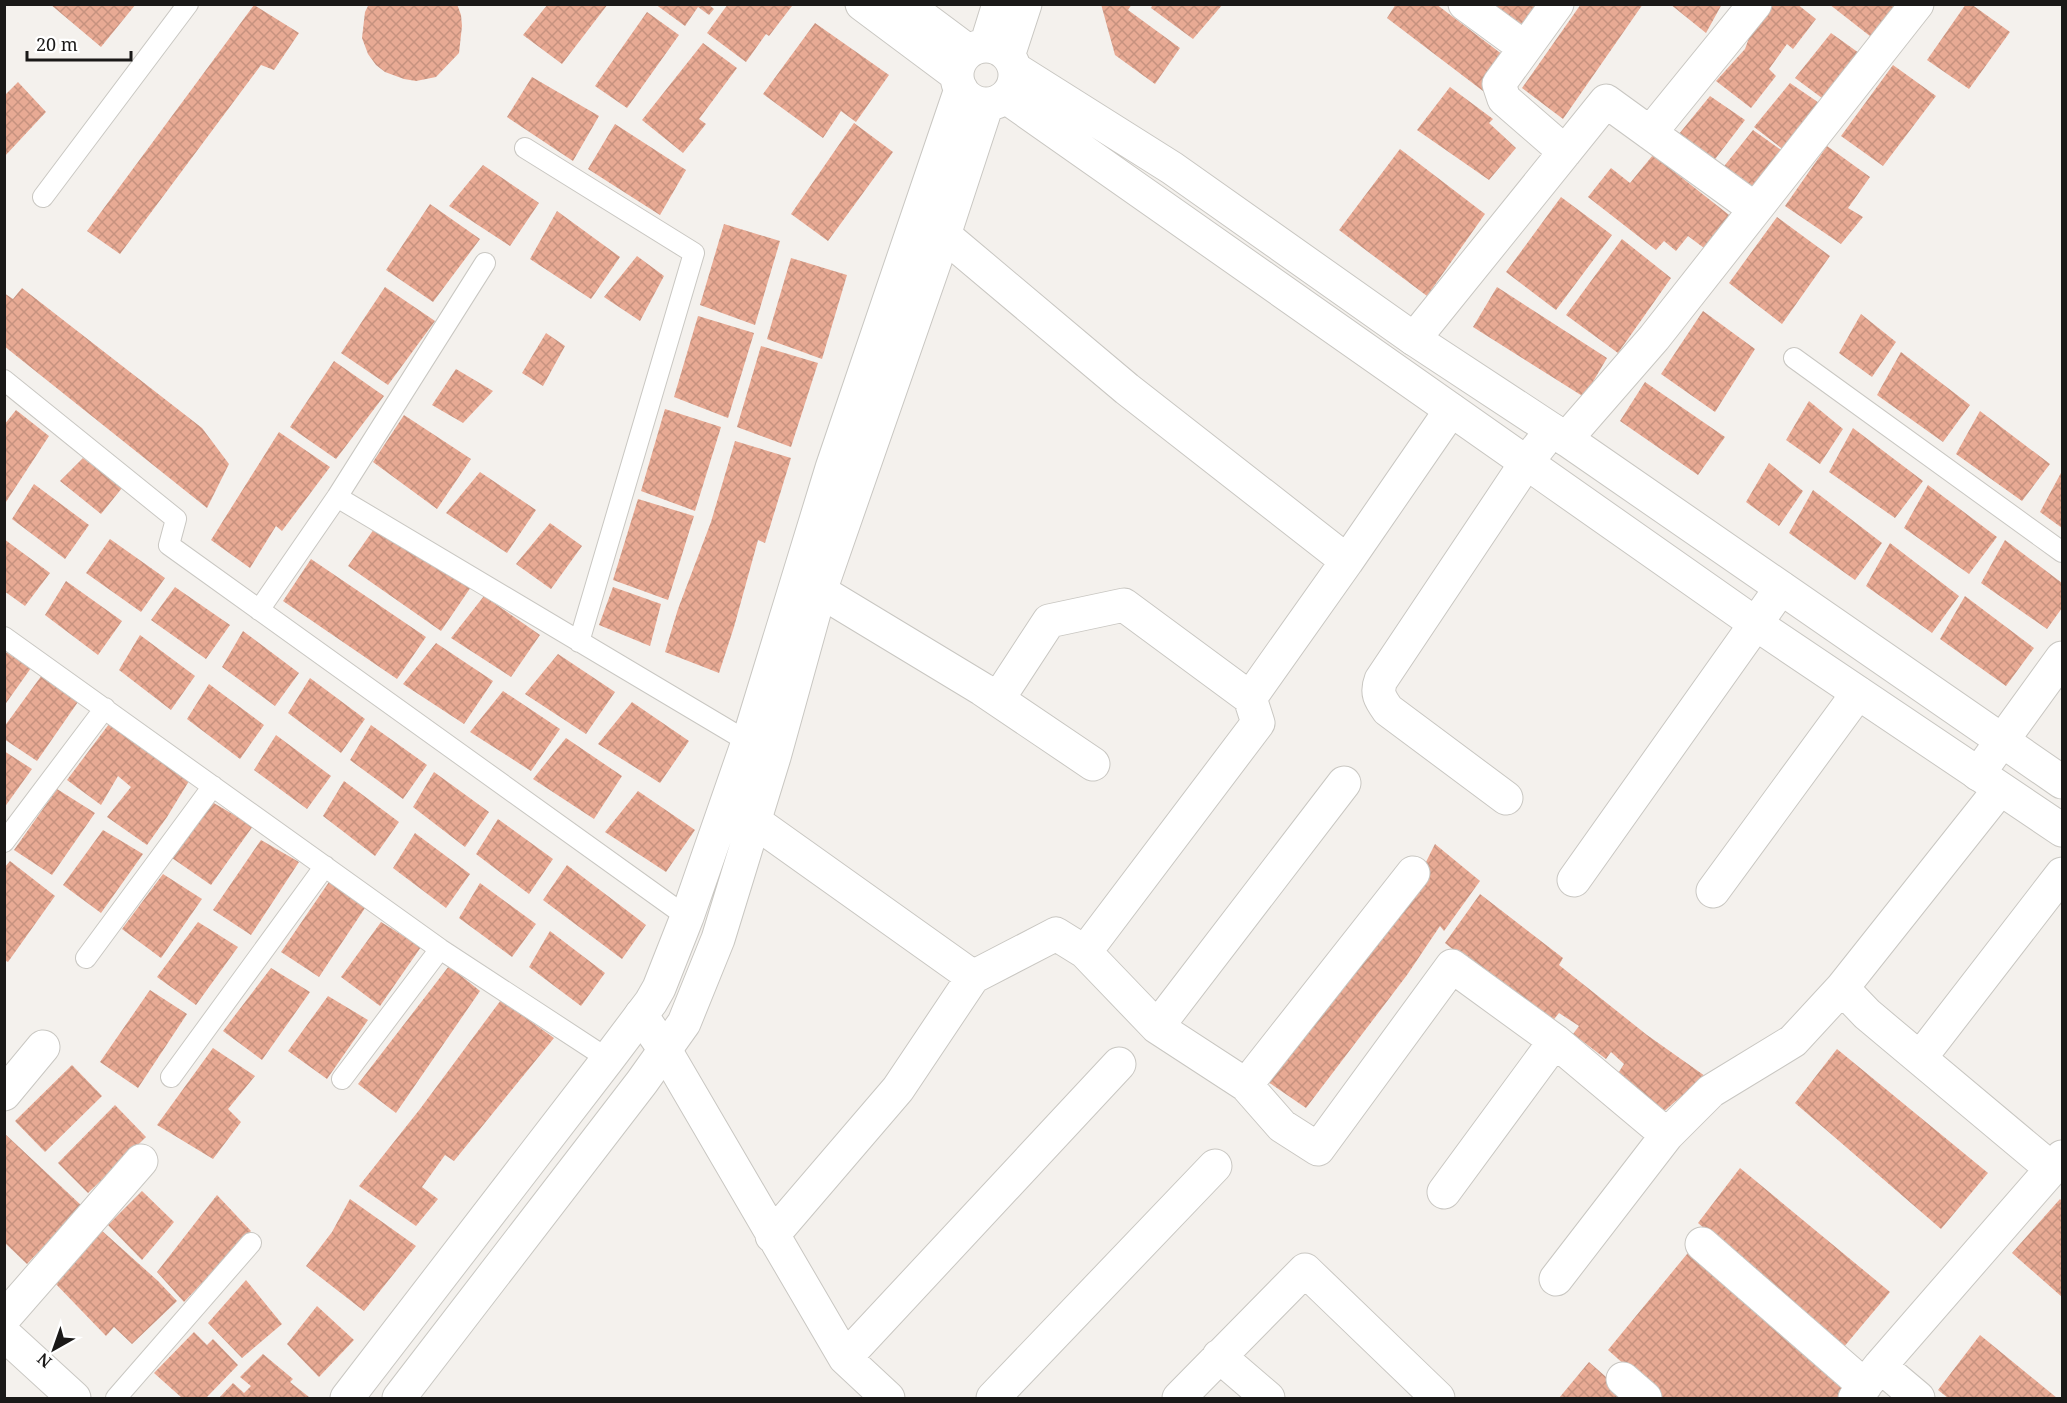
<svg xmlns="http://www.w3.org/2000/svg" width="2067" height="1403" font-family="'Noto Serif',serif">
<defs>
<pattern id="building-cross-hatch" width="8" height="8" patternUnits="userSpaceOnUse" patternTransform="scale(1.5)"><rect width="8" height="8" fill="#e8aa94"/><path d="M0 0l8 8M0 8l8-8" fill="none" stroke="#c6927f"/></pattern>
</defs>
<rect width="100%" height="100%" fill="#f4f1ed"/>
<path fill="url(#building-cross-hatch)" d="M50,4H136L101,47Z
M369,4H457L461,15L462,26L459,53L436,77L416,81L404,79L385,72L376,65L368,54L362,38L365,12Z
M548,4H608L562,64L523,35Z
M655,4H708L714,9L709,15L698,7L685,26Z
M728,4H791L792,6L769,36L766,34L746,62L707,33Z
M1101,4H1132L1128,10L1180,48L1155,84L1115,55Z
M1153,4H1223L1193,39L1151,8Z
M1396,4H1436L1507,58L1483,91L1387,18Z
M1485,4H1545L1523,33Z
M1581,4H1643L1563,119L1522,88Z
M1670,4H1722L1706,33Z
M1771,4H1797L1816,19L1793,49L1787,44L1769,69L1776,76L1751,108L1716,81L1745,49L1755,21Z
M1829,4H1902L1875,40Z
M1966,4H1971L2010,32L1969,89L1927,60Z
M254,5L299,33L274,70L261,65L120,254L87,231Z
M647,12L679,35L627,108L595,86Z
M815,23L889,75L856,122L841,111L823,138L763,94Z
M1831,33L1866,58L1830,104L1795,78Z
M703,43L737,68L699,119L706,124L683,153L642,120Z
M1893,65L1936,96L1883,166L1841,136Z
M532,77L599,116L573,161L507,117Z
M18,82L46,112L4,157V96Z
M1790,83L1825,107L1789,154L1754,127Z
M1450,87L1493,119L1489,123L1516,148L1489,180L1417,130Z
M1710,96L1745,120L1709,167L1674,140Z
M854,123L893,152L828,241L791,214Z
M615,124L686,170L660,215L588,169Z
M1753,130L1788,155L1752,201L1717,175Z
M1827,146L1870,177L1848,208L1863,217L1841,244L1785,206Z
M1400,149L1485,214L1427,296L1339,230Z
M1653,155L1738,222L1712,254L1688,236L1676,251L1664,241L1656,250L1588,197L1611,168L1630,183Z
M483,165L539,203L510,246L449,206Z
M1561,197L1612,235L1556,310L1506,272Z
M430,204L480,239L433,302L386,270Z
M557,211L620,257L591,299L530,259Z
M1777,217L1830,256L1782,324L1729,283Z
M724,224L780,241L755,325L700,305Z
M1622,239L1671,278L1618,353L1566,315Z
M637,256L664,276L640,321L604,297Z
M791,258L847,275L822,359L767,339Z
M385,287L435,321L388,385L341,353Z
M1497,287L1607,358L1584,397L1473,327Z
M22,288L202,428L229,464L207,508L4,346V293L13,299Z
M1703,311L1755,349L1715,412L1661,374Z
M1861,314L1896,342L1872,377L1839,353Z
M698,316L754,333L728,418L674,397Z
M546,333L565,346L543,386L522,373Z
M761,346L818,363L791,447L737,427Z
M1901,352L1970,405L1943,442L1877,395Z
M334,361L384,396L336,459L290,427Z
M456,369L493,391L463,423L432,405Z
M1645,382L1725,437L1698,475L1620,421Z
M1809,401L1843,429L1820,464L1786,440Z
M665,409L721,427L695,511L641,491Z
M16,410L49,436L4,505V425Z
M1980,411L2050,464L2022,501L1956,454Z
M404,415L471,459L437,509L373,462Z
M1853,428L1923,481L1895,518L1829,472Z
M279,432L330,467L282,531L276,526L250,568L211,540Z
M735,441L791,458L765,543L758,540L734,627L719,673L665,652L678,609L711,522Z
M83,458L122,488L101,514L60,481Z
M1769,463L1803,491L1779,526L1746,502Z
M2062,471V528L2040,512Z
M480,472L536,510L507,553L446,513Z
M34,484L89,525L65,559L12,519Z
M1928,485L1997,537L1969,574L1904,528Z
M1813,490L1882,543L1855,580L1789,533Z
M638,499L694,516L668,600L613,580Z
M550,523L582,546L551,589L516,564Z
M374,529L471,587L441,631L348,566Z
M4,539L50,573L25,606L4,591Z
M110,539L165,578L141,612L86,573Z
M2005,540L2062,583V608L2047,629L1981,583Z
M1890,543L1959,596L1932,633L1866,586Z
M311,559L426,637L397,679L283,601Z
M66,581L122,621L98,655L45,615Z
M175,587L230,625L206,659L151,620Z
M613,587L661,604L650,646L599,625Z
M484,596L540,635L511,677L451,638Z
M1965,596L2034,648L2006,686L1940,639Z
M243,631L299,673L275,706L222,667Z
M140,635L195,676L171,710L119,670Z
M436,643L493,681L464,724L403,684Z
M4,651L31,668L4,706Z
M558,654L615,692L586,734L525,694Z
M42,675L80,699L37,761L4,739V727Z
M310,678L365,719L341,753L288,713Z
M209,684L264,725L240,759L187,719Z
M503,691L560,729L531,771L470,732Z
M632,702L689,741L660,783L598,744Z
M112,720L189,781L167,817L147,845L107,817L131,787L118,776L101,805L67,780Z
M371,725L427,765L403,799L350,760Z
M276,735L331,776L307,809L254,770Z
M566,738L622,776L594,819L533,779Z
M4,751L32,769L4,808Z
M434,772L489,812L465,847L413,807Z
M344,781L399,822L375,856L323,816Z
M57,789L95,813L52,875L14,850Z
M638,791L695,830L666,872L605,832Z
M212,802L253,826L211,885L172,858Z
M498,819L553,859L529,894L476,854Z
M103,830L143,854L101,913L63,885Z
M415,833L470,874L446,908L393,868Z
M261,840L299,862L251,935L213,910Z
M1435,844L1480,881L1444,931L1440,926L1407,975L1306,1108L1268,1082L1430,874L1423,868Z
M10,861L55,896L8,962L4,960V868Z
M567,865L646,925L622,959L543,900Z
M163,874L202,899L161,958L122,929Z
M329,882L367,905L319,977L281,952Z
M480,883L536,924L512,957L459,918Z
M1480,894L1563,958L1559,965L1647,1035L1705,1076L1662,1113L1615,1078L1624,1064L1611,1052L1606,1059L1573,1034L1579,1026L1559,1013L1547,1028L1521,1004L1445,943Z
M198,922L238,947L196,1005L157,977Z
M381,922L421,947L380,1006L341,977Z
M550,931L605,973L581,1006L529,967Z
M449,966L480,991L396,1113L358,1084Z
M271,968L310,992L262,1060L223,1031Z
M150,990L187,1014L138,1088L100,1062Z
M328,996L368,1020L327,1079L288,1051Z
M501,1000L554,1038L454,1161L445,1155L422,1187L438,1199L416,1226L359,1186L420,1109Z
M213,1048L255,1076L228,1109L241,1122L213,1159L157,1125Z
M1837,1049L1988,1173L1941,1229L1795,1103Z
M72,1065L102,1096L45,1152L15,1121Z
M115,1105L146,1137L88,1193L58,1163Z
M4,1133L82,1206L27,1264L4,1242Z
M1740,1168L1890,1292L1843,1348L1698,1223Z
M142,1191L174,1222L142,1260L108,1225Z
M217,1195L251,1231L184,1302L157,1272Z
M350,1199L416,1246L364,1311L306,1266L332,1232Z
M2060,1199L2062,1201V1297L2012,1253Z
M100,1229L158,1281L177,1301L132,1344L114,1327L106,1336L52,1280Z
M1692,1248L1849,1387L1840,1398H1662L1608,1350Z
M246,1280L282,1324L242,1358L208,1323Z
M317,1306L354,1340L319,1377L287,1344Z
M194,1332L207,1345L213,1339L238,1365L206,1398H182L154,1373Z
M1980,1335L2057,1398H1948L1938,1390Z
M263,1354L293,1379L290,1382L309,1397L308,1398H219L233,1383L244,1393L251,1386L240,1377Z
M1589,1362L1630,1398H1559Z"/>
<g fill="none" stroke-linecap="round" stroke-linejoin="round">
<g stroke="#c9c7c2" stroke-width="22">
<path id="lane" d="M525,148L694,253L579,642
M43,197L188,4
M1794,358L2062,552
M4,380L176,519L169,545L687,917
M337,497L755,746
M259,610L337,497L485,263
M4,637L440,949L608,1059
M4,842L105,708
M86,958L213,786
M171,1077L325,866
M342,1079L440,949
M116,1398L251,1243"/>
</g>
<g stroke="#c9c7c2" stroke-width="35">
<path id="street" d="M1465,4L1525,48
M1557,4L1499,84L1504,99L1565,152
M1650,133L1755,4
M944,235L1127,389L1347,561L1451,410
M1414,339L1606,101L1755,209
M1566,439L1654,338L1917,4
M820,591L982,689L1093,764
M998,699L1049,621L1124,605L1250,698
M1978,774L2062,658
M2000,789L1842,988L1867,1014L2052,1169
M1506,798L1388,710C1380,699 1376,693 1381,680L1526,463L1552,430
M754,821L973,977L1056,934L1085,952L1157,1027L1246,1085L1282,1126L1318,1149L1452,966L1555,1041L1667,1135L1711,1091L1793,1041L1842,988
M1574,880L1781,588
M1713,891L1858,693
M1085,952L1258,723L1250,698L1347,561
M641,1015L665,1050L845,1358L888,1398
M1157,1027L1344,783
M1920,1058L2062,874
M1246,1085L1413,873
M4,1094L43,1047
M1444,1192L1555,1041
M772,1236L898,1089L973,977
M1702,1244L1865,1386
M1556,1279L1667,1135
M4,1318L141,1161
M1219,1356L1268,1398
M845,1358L1119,1064
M1880,1366L1918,1398
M1623,1379L1645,1398
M993,1398L1215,1166
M1179,1398L1305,1270L1438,1398
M1855,1398L1880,1366L2062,1157"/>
</g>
<g stroke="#c9c7c2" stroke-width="35">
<path id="secondary" d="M862,4L957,75
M905,4L968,51
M957 75a29 29 0 1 1 58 0a29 29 0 1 1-58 0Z
M986,46L999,4
M1008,56L1025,4
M1015,69L1172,168L1414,339L1566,439L2062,782
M1006,97L1756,624L2062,830
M4,1334L74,1398
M347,1398L608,1059L651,1002L659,988L687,917L748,742L832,468L961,89
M399,1398L642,1082L684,1023L718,939L774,757L820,591L944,235L987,104"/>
</g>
<use href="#lane" stroke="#fff" stroke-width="20"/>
<use href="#street" stroke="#fff" stroke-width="33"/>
<use href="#secondary" stroke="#fff" stroke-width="33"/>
</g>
<rect width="2067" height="1403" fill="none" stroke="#1a1918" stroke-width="12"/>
<g transform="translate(54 1349) rotate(220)" stroke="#ffffff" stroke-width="4.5" paint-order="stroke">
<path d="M0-4.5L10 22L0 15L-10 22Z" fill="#1a1918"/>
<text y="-9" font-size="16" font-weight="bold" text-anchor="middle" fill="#1a1918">N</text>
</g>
<path d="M27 51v9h104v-9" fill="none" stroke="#1a1918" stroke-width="3"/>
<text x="36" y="51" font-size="18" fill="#1a1918" stroke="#ffffff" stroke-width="4.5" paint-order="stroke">20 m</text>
</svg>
